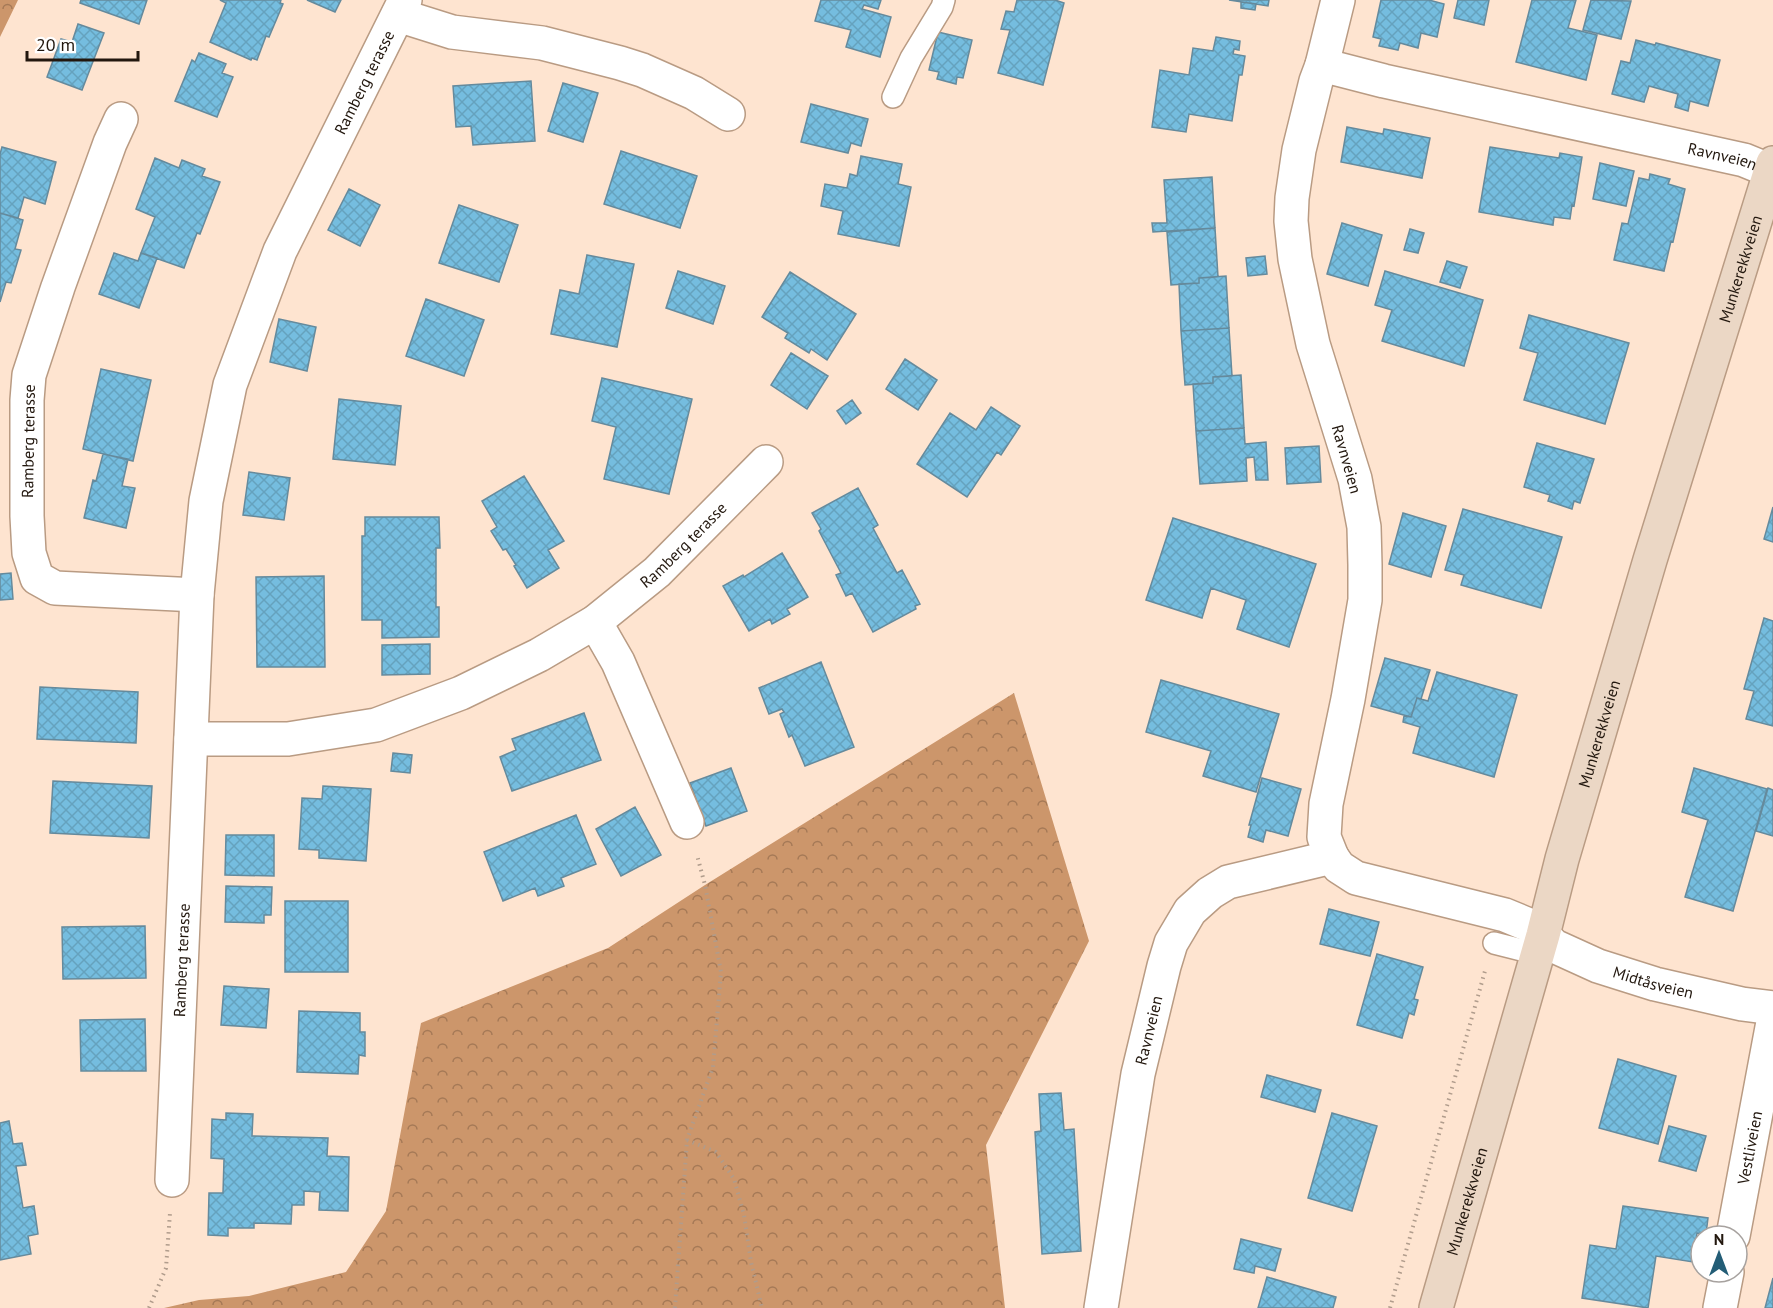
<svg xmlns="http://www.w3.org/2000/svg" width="1773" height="1308" font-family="'PT Sans',sans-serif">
<defs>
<pattern id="forest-crowns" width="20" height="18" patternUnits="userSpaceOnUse" patternTransform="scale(1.5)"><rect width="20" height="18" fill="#cc966b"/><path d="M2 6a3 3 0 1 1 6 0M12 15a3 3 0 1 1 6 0" fill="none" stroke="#a57956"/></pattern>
<pattern id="building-cross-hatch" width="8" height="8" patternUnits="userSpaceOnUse" patternTransform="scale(1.5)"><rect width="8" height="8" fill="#75bddf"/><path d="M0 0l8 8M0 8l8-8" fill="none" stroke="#65a2be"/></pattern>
</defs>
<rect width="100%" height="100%" fill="#fee4d0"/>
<path fill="url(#forest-crowns)" d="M0,0H18L0,37Z
M1014,693L1089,941L986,1145L1005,1308H164L199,1300L249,1296L346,1272L386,1211L421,1023L608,948L705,885Z"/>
<path fill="url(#building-cross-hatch)" stroke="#658a9c" stroke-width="1.5" d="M81,0H147L139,24L80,3Z
M220,0H281L280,3L283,4L269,37L266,36L257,60L252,58L251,60L210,42L226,3Z
M307,0H341L335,12Z
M821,0H881L878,9L864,5L862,9L891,17L880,57L846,47L851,30L815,21Z
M1017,0H1055L1064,3L1043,85L998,73L1010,30L1001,29L1006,11L1014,12Z
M1229,0H1269L1268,6Z
M1381,0H1429L1444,4L1437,37L1421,33L1418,48L1400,43L1398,50L1379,46L1381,39L1373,37Z
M1458,0H1489L1484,25L1454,18Z
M1532,0H1576L1568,28L1597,35L1586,80L1516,62Z
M1591,0L1631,1L1621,39L1583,30Z
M1241,2L1256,4L1255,10L1241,8Z
M78,24L104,33L82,90L47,77L61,39L72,42Z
M938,32L972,40L963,78L957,77L956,84L937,79L939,72L929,70Z
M1216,37L1240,41L1239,50L1234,49L1233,54L1245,56L1242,75H1239L1232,121L1189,114L1186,132L1152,127L1160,70L1189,75L1193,48L1213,51Z
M1636,40L1655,45L1656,43L1720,60L1708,106L1690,101L1688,111L1675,107L1678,94L1649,86L1644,102L1612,94L1621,61L1630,63Z
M199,53L226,64L222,73L233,77L217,117L175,101L192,60L195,62Z
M531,81L535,141L473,145L471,126L456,127L453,86Z
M563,83L598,93L583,142L548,131Z
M811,104L868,119L861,146L851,143L848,153L801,142Z
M1347,127L1383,134L1384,129L1430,138L1422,178L1341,162Z
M2,147L56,162L45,204L24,197L18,218L0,213V154Z
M1490,147L1559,158L1560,153L1582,157L1574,206L1572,205L1570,219L1554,217L1553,225L1479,212Z
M621,151L697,176L680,228L604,204Z
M861,156L902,164L898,184L911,187L899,246L838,234L843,211L821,206L825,184L847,188L850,174L857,176Z
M155,158L179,168L182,160L205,169L202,176L220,182L200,234L197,233L184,268L141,253L155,217L136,209Z
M1600,163L1634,171L1626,206L1593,199Z
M1650,174L1670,179L1668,184L1685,189L1673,242L1671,241L1664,271L1614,260L1622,223L1628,224L1639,178L1649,180Z
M1212,177L1215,228L1153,232L1152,223H1167L1164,180Z
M349,189L380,205L360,246L328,230Z
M459,205L518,225L499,282L439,263Z
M0,213L23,220L15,249L21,250L11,283L6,282L0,302Z
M1342,223L1382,235L1368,286L1327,274Z
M1215,228L1218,277L1199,278V283L1171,285L1167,232Z
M1410,229L1424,233L1418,253L1404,250Z
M114,253L138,261L141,253L157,258L139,308L99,294Z
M587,255L634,264L617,347L551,334L560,290L579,294Z
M1265,256L1267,274L1248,276L1246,258Z
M1447,261L1467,267L1460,288L1440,282Z
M678,271L725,286L713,324L666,308Z
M1385,271L1483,300L1464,366L1382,341L1392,310L1375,305Z
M790,272L856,314L827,360L811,349L809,353L785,338L788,333L762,317Z
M1226,276L1229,328L1181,331L1179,284L1199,283V278Z
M426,299L484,320L464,376L406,356Z
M1529,315L1629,343L1605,424L1524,400L1538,353L1520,348Z
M279,319L316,327L307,371L270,362Z
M1229,328L1232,376L1213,377V383L1185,385L1181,331Z
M791,353L828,376L807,409L771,385Z
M905,359L937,380L918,410L886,389Z
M101,369L151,380L133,461L83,449Z
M1241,375L1244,428L1196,431L1193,384L1213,383V377Z
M602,378L692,399L669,494L604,479L616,427L592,421Z
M339,399L401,406L395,465L333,459Z
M852,400L861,413L846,424L837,411Z
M991,407L1020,426L1001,455L997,452L967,497L917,464L950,413L976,430Z
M1244,428L1245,444L1266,442L1268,480H1256L1254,457L1246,458L1247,481L1200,484L1196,431Z
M1537,443L1594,459L1580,503L1574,501L1572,509L1548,501L1550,495L1524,487Z
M1319,446L1321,482L1287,484L1285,448Z
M103,454L128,459L122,486L135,488L126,528L84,518L93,480L96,481Z
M249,472L290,478L284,520L243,515Z
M524,476L564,541L548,550L559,568L527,588L514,566L516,565L506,549L503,550L491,531L497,527L482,501Z
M858,488L878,525L873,528L897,573L902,570L920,604L915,606L916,609L873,632L852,593L846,596L836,575L841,573L819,531L821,529L812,513Z
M1773,507V542L1764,539Z
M1463,509L1562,537L1541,608L1461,585L1464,575L1445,570Z
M1403,513L1446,526L1431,577L1389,564Z
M365,517H439L440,548H436V607H439V637L382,638V620H362V536H365Z
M1173,518L1316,564L1289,647L1237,629L1246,600L1211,588L1202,618L1146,600Z
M782,553L808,597L787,609L790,614L772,624L770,619L749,631L723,586L743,575L744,577Z
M11,573L13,599L0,600V574Z
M324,576L325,667H257L256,577Z
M1764,618L1773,621V726L1746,719L1754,691L1744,689Z
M430,644V674L382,675V645Z
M1385,658L1430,670L1421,699L1417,698L1411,717L1371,706Z
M821,662L854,747L805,766L792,735L789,737L780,714L784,712L782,709L769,714L759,688Z
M1437,672L1517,695L1494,777L1413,753L1420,727L1403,722L1404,716L1411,717L1417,698L1428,701Z
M1161,680L1279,714L1256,792L1203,776L1211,751L1146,732Z
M40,687L138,692L136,743L37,739Z
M584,713L601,760L512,791L500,757L516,750L512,739Z
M393,753L412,755L410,773L391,771Z
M731,768L747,811L706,826L690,783Z
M1694,768L1767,789L1733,911L1685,897L1708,820L1682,812Z
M1262,778L1301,789L1288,836L1266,830L1263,842L1248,837L1251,825H1249Z
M53,781L152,786L149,838L50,833Z
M323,786L371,789L366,861L319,858V850L299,849L302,798L322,799Z
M1768,788L1773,790V836L1756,831Z
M635,807L661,855L621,876L596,829Z
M576,815L596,864L561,878L564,886L538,896L535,888L503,901L484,852Z
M226,835H274V876L225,875Z
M226,886L272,887L271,915H264V923L225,922Z
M285,901H348V972H285Z
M1329,909L1379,922L1370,956L1320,944Z
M145,926L146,978L63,979L62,927Z
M1377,954L1423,967L1414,999L1418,1000L1414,1015L1409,1013L1402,1038L1357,1025Z
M224,986L269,989L266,1028L221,1025Z
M299,1011L360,1013V1032H365V1056L359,1055L358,1074L297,1072Z
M145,1019L146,1071H81L80,1020Z
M1618,1059L1676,1076L1658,1144L1599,1128Z
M1267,1075L1321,1090L1315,1112L1261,1097Z
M1061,1093L1064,1130L1074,1129L1081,1251L1042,1254L1035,1132L1041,1131L1039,1094Z
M226,1113L253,1114L252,1136L328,1138L327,1156L349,1157L348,1211L319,1210L320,1192L304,1191V1205H292L291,1224L254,1223V1228H228V1236L208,1235L209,1193H223L224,1159L211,1158L212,1119L226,1120Z
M1332,1113L1377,1126L1352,1211L1308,1198Z
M9,1121L13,1144L22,1143L26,1165L16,1166L23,1208L34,1206L38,1234L28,1236L31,1254L0,1260V1123Z
M1669,1126L1706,1136L1696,1171L1659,1161Z
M1623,1206L1708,1218L1706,1234L1697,1233L1693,1262L1656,1256L1648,1308L1582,1298L1590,1245L1616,1249Z
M1241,1239L1281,1249L1275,1271L1255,1266L1254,1273L1234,1269Z
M1267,1277L1336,1297L1333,1308H1258Z
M1773,1278V1308H1765Z"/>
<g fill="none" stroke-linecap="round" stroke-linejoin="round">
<g stroke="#b99b83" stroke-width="24">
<path id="lane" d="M893,97L911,58L942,7L944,0
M1494,943L1537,954"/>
</g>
<g stroke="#b99b83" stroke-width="36">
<g id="street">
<path d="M398,15L452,32L542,43L620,63L642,70L694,93L728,114"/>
<path d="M1322,65L1338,0"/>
<path d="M121,119L110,143L58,287L29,375L27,400V516L29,553L37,578L55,588L197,595"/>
<path d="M595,622L618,662L687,822"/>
<path id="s1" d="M191,739H288L376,725L461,693L539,655L595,622L657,572L766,462"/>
<path id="s2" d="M1332,857L1324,837L1326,804L1348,699L1365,600V565L1364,527L1355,479L1313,344L1295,259L1291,221L1292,198L1299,150L1316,81L1322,65L1384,81L1744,160L1771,171"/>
<path id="s3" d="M172,1180L197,595L206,501L230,385L280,251L405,0"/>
<path id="s4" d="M1733,1236L1773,1022"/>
<path id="s5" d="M1101,1308L1138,1074L1164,966L1171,943L1190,911L1210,893L1228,882L1332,857L1339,867L1356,878L1505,915L1529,925L1543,935L1554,946L1598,966L1655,984L1742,1004L1773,1008"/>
<path d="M1720,1308L1727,1272"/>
</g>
</g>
<g stroke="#b99b83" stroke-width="36">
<g id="secondary">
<path id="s6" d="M1436,1308L1543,935L1562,859L1650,560L1773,163"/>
</g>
</g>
<path stroke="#b09c8c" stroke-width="4" stroke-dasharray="1.5 4.5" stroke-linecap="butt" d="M687,1140L716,1152L734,1179L744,1215L751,1262L762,1308
M149,1308L166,1268L170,1213
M675,1308L687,1140L713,1067L721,972L705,885L697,855
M1390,1308L1485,971"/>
<use href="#lane" stroke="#fff" stroke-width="21"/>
<use href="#street" stroke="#fff" stroke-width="33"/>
<use href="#secondary" stroke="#ebd7c5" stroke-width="33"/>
</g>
<g text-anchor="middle" stroke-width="4.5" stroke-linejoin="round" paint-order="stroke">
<g font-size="16" fill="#22170e" stroke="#fff">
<text dy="6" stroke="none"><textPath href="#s3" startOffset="1130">Ramberg terasse</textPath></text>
<text dy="6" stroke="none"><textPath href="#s2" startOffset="1221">Ravnveien</textPath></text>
<text dy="6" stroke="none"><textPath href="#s6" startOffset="1083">Munkerekkveien</textPath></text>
<text transform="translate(28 441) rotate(-89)" y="6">Ramberg terasse</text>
<text transform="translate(1347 459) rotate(74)" y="6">Ravnveien</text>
<text dy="6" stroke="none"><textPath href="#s1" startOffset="546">Ramberg terasse</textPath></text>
<text dy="6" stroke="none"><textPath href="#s6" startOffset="597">Munkerekkveien</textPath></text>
<text dy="6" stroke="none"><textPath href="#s3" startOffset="220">Ramberg terasse</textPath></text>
<text dy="6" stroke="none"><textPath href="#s5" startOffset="915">Midtåsveien</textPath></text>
<text dy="6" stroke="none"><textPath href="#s5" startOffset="282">Ravnveien</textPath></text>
<text dy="6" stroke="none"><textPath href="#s4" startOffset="90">Vestliveien</textPath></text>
<text dy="6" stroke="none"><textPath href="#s6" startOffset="111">Munkerekkveien</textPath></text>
</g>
</g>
<g transform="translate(1719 1254)"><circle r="28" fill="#ffffff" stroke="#a7a29f" stroke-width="1.5"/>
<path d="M0-4.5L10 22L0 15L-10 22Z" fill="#235d76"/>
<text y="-9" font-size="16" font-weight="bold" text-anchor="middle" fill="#22170e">N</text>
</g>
<path d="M27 51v9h111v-9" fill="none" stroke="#22170e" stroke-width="3"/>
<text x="36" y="51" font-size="18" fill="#22170e" stroke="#ffffff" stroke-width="4.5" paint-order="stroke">20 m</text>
</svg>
